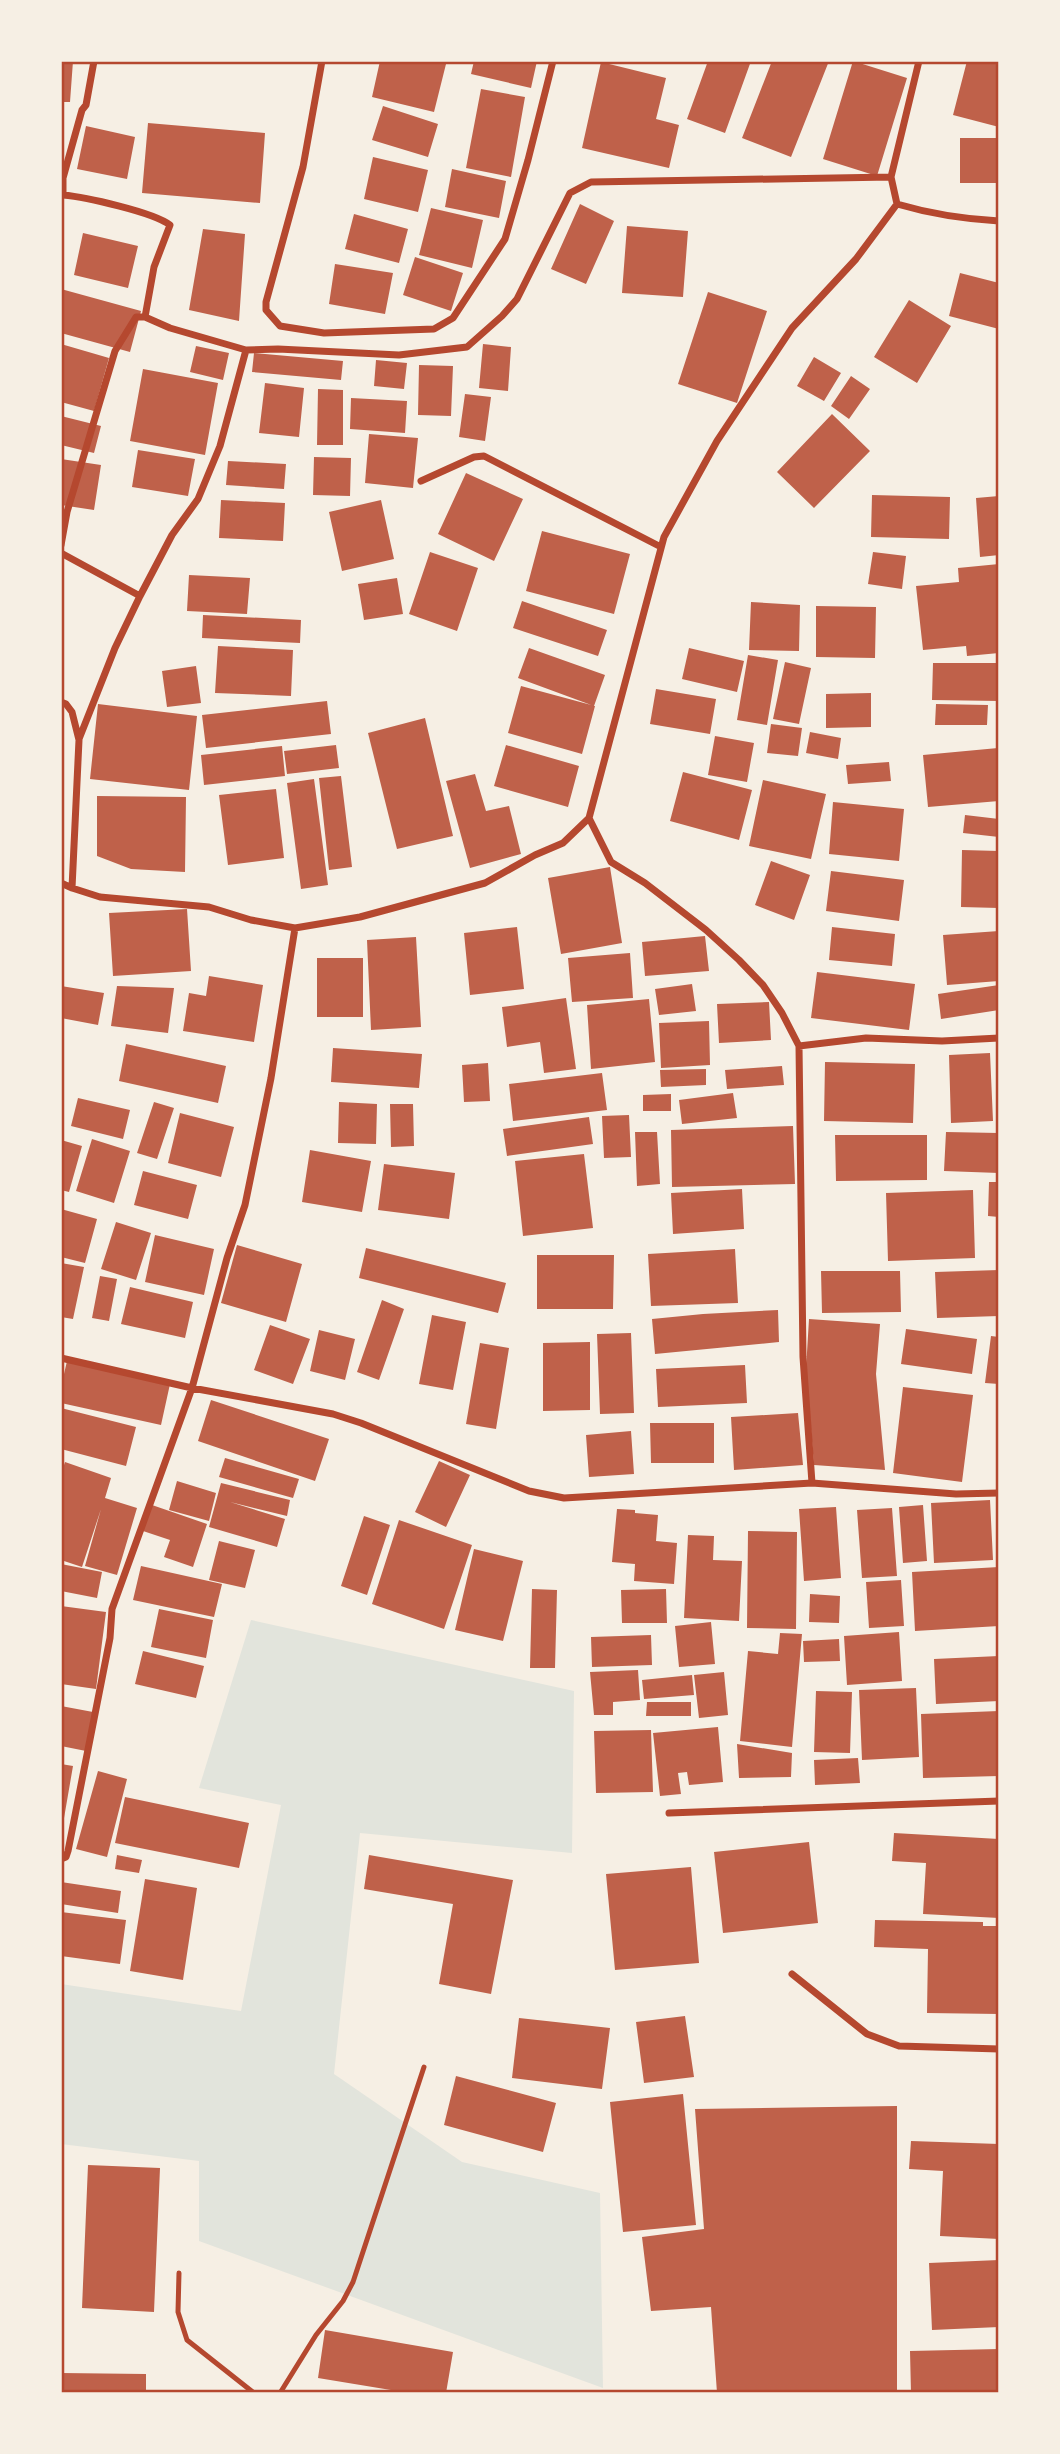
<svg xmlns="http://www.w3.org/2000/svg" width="1060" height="2454" font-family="'Noto Sans',sans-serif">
<rect width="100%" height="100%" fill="#f6efe4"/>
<path fill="#e2e4dc" d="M251,1620L574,1691L572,1853L360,1833L334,2074L462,2162L600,2193L603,2388L199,2241V2161L61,2144V1984L241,2011L281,1805L199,1788Z"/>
<path fill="#bf614a" d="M61,61H73L70,102H61Z
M380,61H435L446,64L434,112L372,97Z
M474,61H537L531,88L471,74Z
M708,61H751L725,133L687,119Z
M772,61H829L791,157L742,138Z
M853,61L907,78L877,176L823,159Z
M967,61H999V127L953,115Z
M601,62L666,78L656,119L679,125L669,168L582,148Z
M481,89L525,97L511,177L466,168Z
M383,106L438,124L428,157L372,140Z
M148,123L265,133L260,203L142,193Z
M86,126L135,137L127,179L77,169Z
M960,138H999V183H960Z
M373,157L428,170L418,212L364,199Z
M452,169L506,181L499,218L445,207Z
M580,204L614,221L586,284L551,269Z
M431,208L483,220L472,268L419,255Z
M354,214L408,229L399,263L345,249Z
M627,226L688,231L683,297L622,293Z
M203,229L245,234L239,321L189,310Z
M83,233L138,246L128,288L74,275Z
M415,257L463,273L451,311L403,295Z
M335,264L393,273L385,314L329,304Z
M960,273L999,283V329L949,316Z
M61,289L141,311L130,352L61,333Z
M708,292L767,311L737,403L678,384Z
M909,300L951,326L917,383L874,357Z
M61,344L109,358L94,411L61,402Z
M483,344L511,347L508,391L479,388Z
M196,346L229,353L223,380L190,372Z
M254,353L343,361L341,380L252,372Z
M814,357L841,373L824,401L797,386Z
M376,360L407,363L404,389L374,386Z
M419,365L453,366L451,416L418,415Z
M143,369L218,383L205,455L130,441Z
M851,376L870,389L849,419L831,406Z
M265,383L304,388L299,437L259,433Z
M318,389L343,390V445H317Z
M465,394L491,397L485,441L459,437Z
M351,398L407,401L405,433L350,429Z
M832,414L870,451L814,508L777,472Z
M61,416L101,426L94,453L61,445Z
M369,434L418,438L413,488L365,483Z
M138,450L195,459L188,496L132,487Z
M314,457L351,458L350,496L313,495Z
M61,459L101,465L94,510L61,505Z
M228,461L286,464L284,489L226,485Z
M466,473L523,499L494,561L438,534Z
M872,495L950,497L949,539L871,537Z
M999,496V555L980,557L976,498Z
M221,500L285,503L283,541L219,538Z
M381,500L394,559L342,571L329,512Z
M542,531L630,554L614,614L526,591Z
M430,552L478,568L457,631L409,614Z
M873,552L906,556L902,589L868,584Z
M999,564V653L967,656L966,646L923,650L916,586L959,582L958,568Z
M189,575L250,578L247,614L187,611Z
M397,578L403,614L364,620L358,584Z
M522,601L607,630L598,656L513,628Z
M751,602L800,605L799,651L749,650Z
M816,606L876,607L875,658L816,657Z
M203,615L301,620L300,643L202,638Z
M218,646L293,650L291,696L215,693Z
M529,648L605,675L594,706L518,678Z
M689,648L744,661L737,692L682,679Z
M748,655L778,660L767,725L737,720Z
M785,662L811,668L799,724L773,719Z
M933,663H999V701L932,700Z
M196,666L201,703L167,707L162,671Z
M521,686L595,706L582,754L508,733Z
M656,689L716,699L710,734L650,724Z
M871,693V727L826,728V694Z
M327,701L331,734L206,748L202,715Z
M98,704L197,716L189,790L90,779Z
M936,704L988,705L987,725H935Z
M425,718L453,836L397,849L368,733Z
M771,724L802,728L798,756L767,753Z
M810,732L841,738L838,759L806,753Z
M715,736L754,743L747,782L708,775Z
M336,745L339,768L287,774L284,751Z
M506,745L579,766L568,807L494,786Z
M282,746L285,776L204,785L201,755Z
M998,748L999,801L928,807L923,755Z
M889,762L891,781L848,784L846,765Z
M683,772L752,790L739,840L670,821Z
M475,774L486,811L509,806L521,854L470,868L446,781Z
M341,776L352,867L329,870L319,778Z
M314,779L328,885L301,889L287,783Z
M763,780L826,794L811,859L749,846Z
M276,789L284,858L228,865L219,795Z
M97,796L186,797L185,872L131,869L97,856Z
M833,802L904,809L899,861L829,854Z
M965,815L999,819V837L963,833Z
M962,850L999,851V908L961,907Z
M771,861L810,875L794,920L755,905Z
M610,867L622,943L561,954L548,878Z
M831,871L904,880L899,921L826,911Z
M187,909L191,971L113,976L109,913Z
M517,927L524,989L470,995L464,933Z
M832,927L895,934L892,966L829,960Z
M999,931V981L947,985L943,935Z
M705,936L709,971L645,976L642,942Z
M416,937L421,1027L371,1030L367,940Z
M630,953L633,998L572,1002L568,958Z
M317,958H363V1017H317Z
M817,972L915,984L909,1030L811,1018Z
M209,976L263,985L254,1042L183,1031L189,993L206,996Z
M692,984L696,1011L659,1015L655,989Z
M999,985V1010L941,1019L938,994Z
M61,986L104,993L98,1025L61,1018Z
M117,986L174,988L168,1033L111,1026Z
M566,998L576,1069L544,1073L540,1042L507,1047L502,1007Z
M649,999L655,1062L591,1069L587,1005Z
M769,1002L771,1040L719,1043L717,1004Z
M709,1021L710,1065L661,1068L659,1023Z
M126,1044L226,1066L218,1103L119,1081Z
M333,1048L422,1054L419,1088L331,1082Z
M990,1053L993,1121L951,1123L949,1055Z
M825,1062L915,1064L913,1123L824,1121Z
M488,1063L490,1101L464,1102L462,1065Z
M782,1066L784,1085L727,1089L725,1070Z
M706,1069V1085L661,1087L660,1070Z
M602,1073L607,1110L513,1121L509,1084Z
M733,1093L737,1118L682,1124L679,1100Z
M671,1094V1111H643V1095Z
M78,1098L130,1110L123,1139L71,1126Z
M154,1102L174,1108L157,1159L137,1153Z
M339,1102L377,1104L376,1144L338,1143Z
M390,1104H413L414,1146L391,1147Z
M180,1113L234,1127L221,1177L168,1163Z
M629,1115L631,1157L604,1158L602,1116Z
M589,1117L593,1144L507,1156L503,1129Z
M793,1126L795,1184L672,1187L671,1130Z
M635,1132H657L660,1184L637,1186Z
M946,1132L999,1133V1173L944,1171Z
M835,1135H927V1180L836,1181Z
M92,1139L130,1151L114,1203L76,1191Z
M61,1140L82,1146L69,1192L61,1190Z
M310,1150L371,1161L362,1212L302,1202Z
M584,1154L593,1228L523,1236L515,1161Z
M384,1164L455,1173L449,1219L378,1210Z
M143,1171L197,1185L188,1219L134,1205Z
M989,1182H999V1217L988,1216Z
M742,1189L744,1229L673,1234L671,1193Z
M973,1190L975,1258L888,1261L886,1193Z
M61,1209L97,1219L85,1263L61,1257Z
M116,1222L151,1233L136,1280L101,1269Z
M155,1235L214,1249L204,1295L145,1282Z
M237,1245L302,1264L286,1322L221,1303Z
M366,1248L506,1283L498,1313L359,1278Z
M735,1249L738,1303L651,1306L648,1254Z
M537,1255H614L613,1309H537Z
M61,1263L84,1267L73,1319L61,1317Z
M999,1270V1316L937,1318L935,1272Z
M821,1271H900L901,1312L822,1313Z
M100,1276L117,1279L109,1321L92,1318Z
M130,1287L193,1302L185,1338L121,1324Z
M382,1300L404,1309L379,1380L357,1372Z
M778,1310L779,1342L655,1354L652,1319L703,1314Z
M432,1315L466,1322L453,1390L419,1384Z
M809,1319L880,1324L876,1374L885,1470L814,1465L806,1369Z
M270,1325L310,1339L293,1384L254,1370Z
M906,1329L977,1339L972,1374L901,1364Z
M319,1330L355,1339L345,1380L310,1371Z
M631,1333L634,1413L600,1414L597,1334Z
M991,1336L999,1337V1384L985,1383Z
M590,1342V1410L543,1411V1343Z
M480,1343L509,1348L496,1429L466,1424Z
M67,1361L170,1384L161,1425L61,1403V1387Z
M745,1365L747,1403L658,1407L656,1369Z
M903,1387L973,1395L962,1482L893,1473Z
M211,1400L329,1439L315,1481L198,1441Z
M61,1408L136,1427L126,1466L61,1449Z
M798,1413L803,1465L734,1470L731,1417Z
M650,1423H714V1463H651Z
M631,1431L634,1474L589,1477L586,1435Z
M225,1458L299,1479L293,1498L219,1477Z
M439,1461L470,1475L446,1527L415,1512Z
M65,1462L111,1478L105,1498L137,1508L117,1575L85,1566L101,1509L82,1567L61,1560V1474Z
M177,1481L216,1493L209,1521L169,1510Z
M221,1483L290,1500L287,1516L230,1502L285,1519L277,1547L209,1527Z
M990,1500L993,1560L934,1563L931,1503Z
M152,1505L207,1524L193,1567L164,1557L170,1540L143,1531Z
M923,1505L927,1561L903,1563L899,1507Z
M836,1507L841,1578L804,1581L799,1509Z
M892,1508L897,1576L862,1578L857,1510Z
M617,1509L635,1510V1513L658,1515L656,1541L677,1543L674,1584L634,1581L635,1564L612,1562Z
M364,1516L390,1525L367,1595L341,1586Z
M399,1520L472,1545L444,1629L372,1604Z
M748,1531L797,1532L796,1629L747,1628Z
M688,1535L714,1536L713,1560L742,1561L739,1621L684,1618Z
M219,1541L255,1550L245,1588L209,1580Z
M474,1549L523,1561L503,1641L455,1630Z
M61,1564L102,1572L97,1598L61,1591Z
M141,1566L222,1584L214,1617L133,1600Z
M999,1567V1626L915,1631L912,1572Z
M901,1580L904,1626L869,1628L866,1582Z
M532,1589L557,1590L555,1668H530Z
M666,1589L667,1623H622L621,1590Z
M810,1594L840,1596L839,1623L809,1622Z
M61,1606L106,1612L96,1689L61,1684Z
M159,1609L213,1620L206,1658L151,1647Z
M711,1622L715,1664L679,1667L675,1626Z
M899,1632L902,1681L847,1685L844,1636Z
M780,1633L802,1634L792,1747L740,1741L748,1651L778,1654Z
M651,1635L652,1665L592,1667L591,1637Z
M839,1639L840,1661L804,1662L803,1641Z
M143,1651L204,1666L196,1698L135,1684Z
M999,1656V1701L936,1704L934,1659Z
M638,1670L640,1700L613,1702V1715H594L590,1672Z
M724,1672L728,1715L699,1718L694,1675Z
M692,1675L694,1695L644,1699L642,1680Z
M916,1688L919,1757L862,1760L859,1690Z
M816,1691L852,1692L850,1753L814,1752Z
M647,1702H691V1716H646Z
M61,1706L93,1712L86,1751L61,1746Z
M999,1711V1776L923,1778L921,1714Z
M718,1727L723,1782L689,1785L687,1772L678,1773L681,1794L660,1796L653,1733Z
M651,1730L653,1792L596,1793L594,1731Z
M737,1744L792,1753L791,1777L739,1778Z
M858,1758L860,1783L815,1785L814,1760Z
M61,1764L73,1766L63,1824H61Z
M98,1771L127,1779L107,1857L76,1849Z
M125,1797L249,1823L239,1868L115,1843Z
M894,1833L999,1839V1918L923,1914L926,1863L892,1861Z
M809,1842L818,1923L723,1933L714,1852Z
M117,1855L142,1860L139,1873L115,1869Z
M369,1855L513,1880L491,1994L439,1984L453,1904L364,1889Z
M691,1867L699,1963L615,1970L606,1874Z
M145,1879L197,1888L183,1980L130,1971Z
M61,1882L121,1891L118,1913L61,1904Z
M61,1912L126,1920L120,1964L61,1956Z
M875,1920L983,1922V1926H999V2014L927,2013L928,1949L874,1947Z
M685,2016L694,2077L644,2083L636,2022Z
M519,2018L610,2028L602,2089L512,2078Z
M456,2076L556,2103L543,2152L444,2125Z
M683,2094L696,2225L623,2232L610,2102Z
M897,2106V2393H717L711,2307L651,2311L642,2237L704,2229L695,2109Z
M911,2141L999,2144V2239L940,2236L943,2171L909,2169Z
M88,2165L160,2168L154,2312L82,2308Z
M999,2260V2327L932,2330L929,2263Z
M325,2330L453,2352L446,2393H409L318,2378Z
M999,2349V2393H911L910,2351Z
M61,2373L146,2374V2393H61Z"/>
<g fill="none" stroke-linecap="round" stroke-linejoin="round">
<path stroke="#b5482f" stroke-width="5" d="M179,2273L178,2312L187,2340L254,2393
M280,2393L316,2335L343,2301L353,2282L424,2067"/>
<path stroke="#b5482f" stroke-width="7" d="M94,61L86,105L82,110L63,178V195C85,197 153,212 170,225L154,267L145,317L170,328L246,350L278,349L399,355L467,347L502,316L517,299L570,193L591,182L891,177
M322,61L303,167L266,302V310L280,326L324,333L434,329L453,318L505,239L528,160L553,61
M897,204C931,214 963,219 999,221
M421,481L474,457L484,456L661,547
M61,545L67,512L115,351L136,317H145
M61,553L140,596
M61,702L66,704L72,712L79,740L72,888L100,897L209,907L251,920L295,928L360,917L485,883L535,855L563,843L589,818L664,537L717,441L792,328L856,259L897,204L891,177L919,61
M79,739L115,648L140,596L172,535L198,499L220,446L246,350
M589,818L611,862L645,883L706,930L739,960L763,985L782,1013L799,1046L866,1038L942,1041L999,1038
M61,883L72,888
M799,1046L803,1357L812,1483
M61,1358L192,1388L333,1414L361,1423L529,1491L564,1498L812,1483L956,1494L999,1493
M669,1813L999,1801
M61,1859L66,1857L68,1851L110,1638L112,1609L192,1388L227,1258L245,1205L271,1078L295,928
M792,1974L867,2034L899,2046L999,2049"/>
</g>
<rect width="1060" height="2454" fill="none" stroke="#f6efe4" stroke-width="126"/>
<rect x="63" y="63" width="934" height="2328" fill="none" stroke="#b5482f" stroke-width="2.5"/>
</svg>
